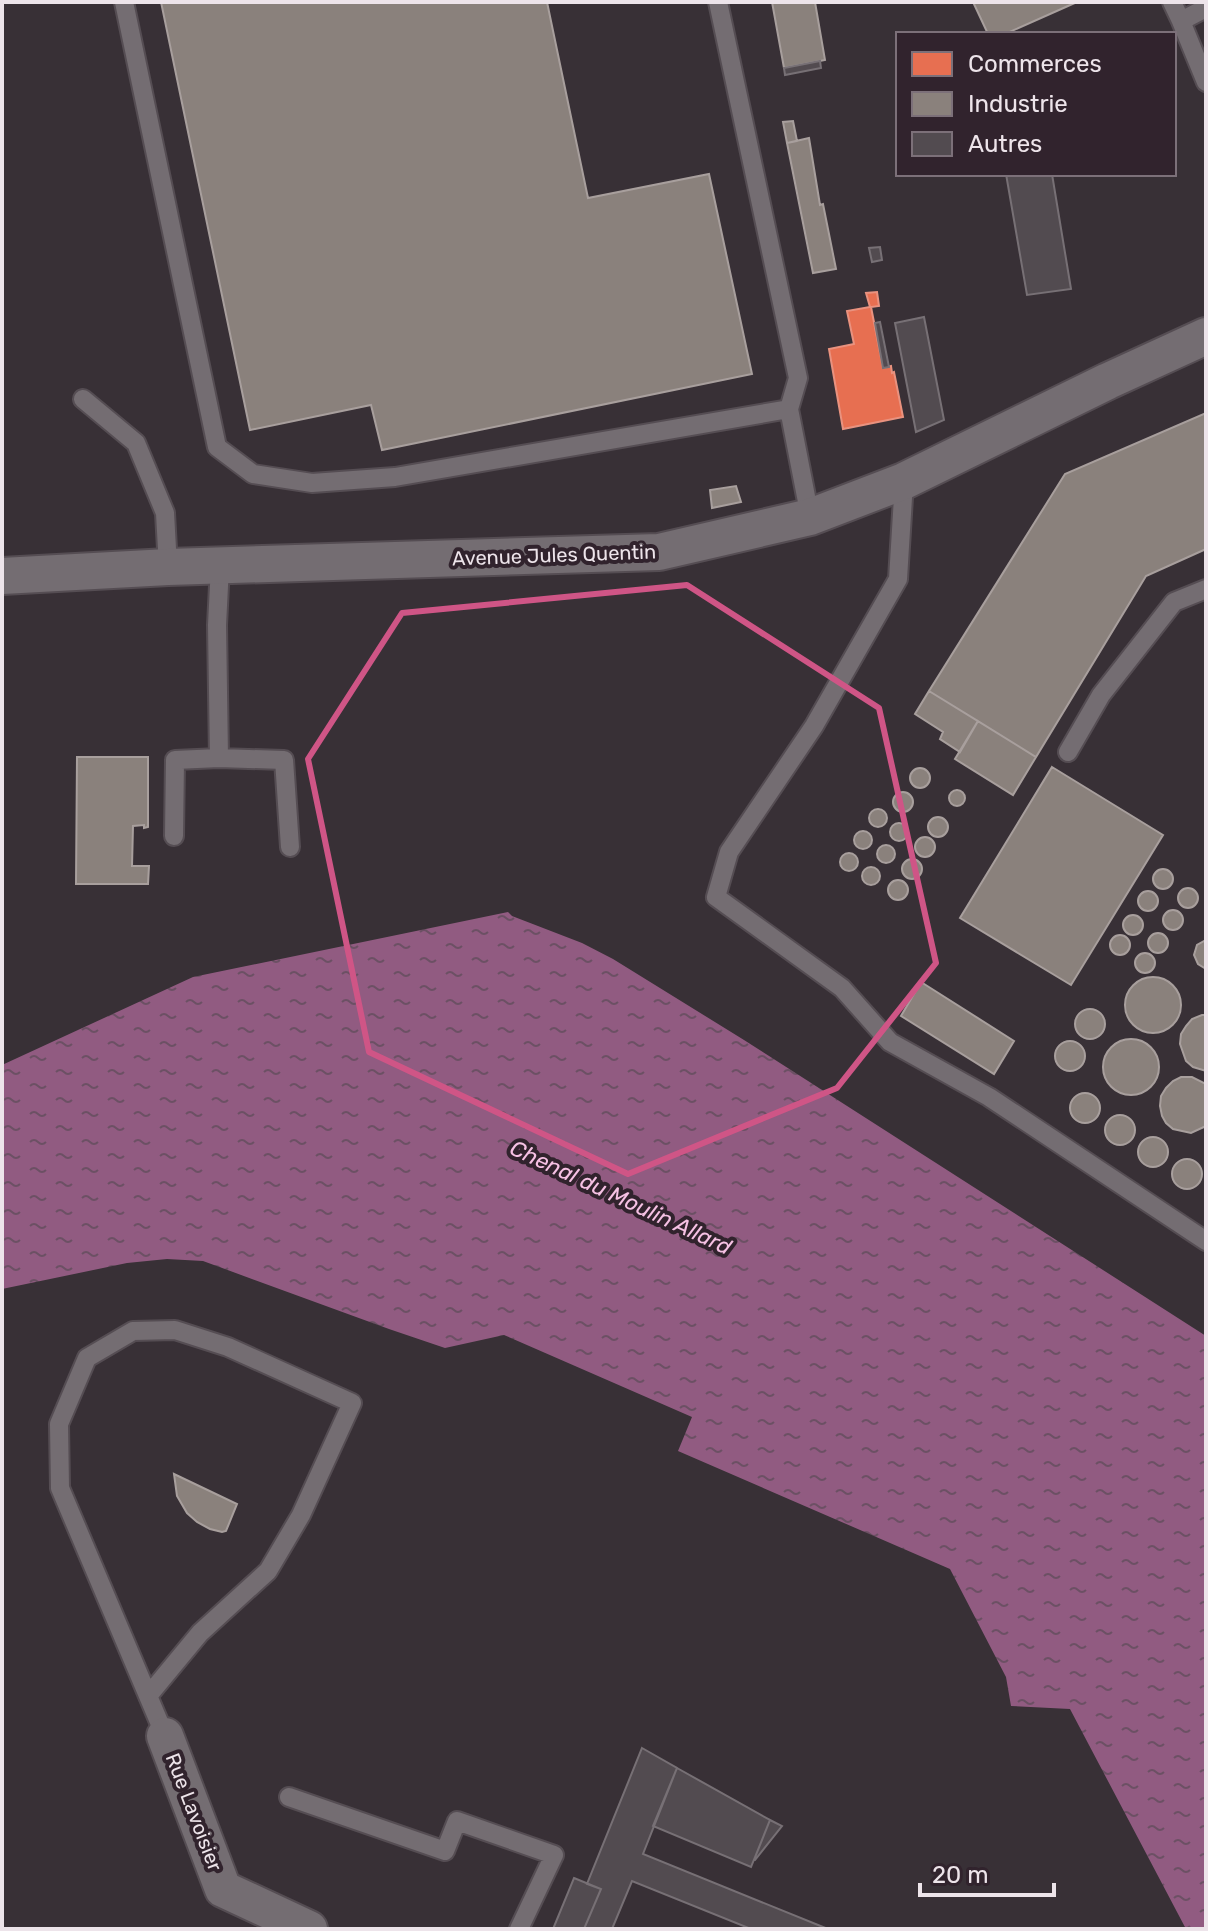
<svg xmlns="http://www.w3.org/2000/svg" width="1208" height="1931" font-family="Rubik,sans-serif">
<defs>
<pattern id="water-ripples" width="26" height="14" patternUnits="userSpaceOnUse" patternTransform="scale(2)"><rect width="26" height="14" fill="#915b81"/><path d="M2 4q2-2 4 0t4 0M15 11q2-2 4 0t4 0" fill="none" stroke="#6c5064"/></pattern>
</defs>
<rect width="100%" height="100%" fill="#383036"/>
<path fill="url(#water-ripples)" d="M508,912L512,916L582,943L613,959L744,1040L1206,1336V1929H1186L1070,1709L1011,1706L1006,1677L950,1569L678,1451L692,1417L504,1335L445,1348L389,1329L203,1261L167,1259L127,1263L2,1289V1065L193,977Z"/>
<path fill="#e76f51" stroke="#e9927f" stroke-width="2" d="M877,292L879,306L871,307L883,368L891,366L892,373L894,372L903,417L843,429L829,349L854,344L847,311L870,307L866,293Z"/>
<path fill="#8a817c" stroke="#a89f9d" stroke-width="2" d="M161,2H547L588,198L709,174L752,374L382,450L371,405L250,430Z
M772,2H815L825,60L784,68Z
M973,2H1077L1005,34H988Z
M793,121L797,141L787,143L783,122Z
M809,138L820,205L823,204L836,269L813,273L787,143Z
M1206,413V549L1146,576L1036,757L929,691L1065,474Z
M736,486L741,502L712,508L710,490Z
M929,691L978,721L960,752L940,739L943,732L915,714Z
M978,721L1036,757L1013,795L955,759Z
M77,757H148V827L144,828V825L133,826L132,866H149L148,884H76Z
M1052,767L1163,835L1071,985L960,918Z
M910 778a10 10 0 1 1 20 0a10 10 0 1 1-20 0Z
M949 798a8 8 0 1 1 16 0a8 8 0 1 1-16 0Z
M893 802a10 10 0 1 1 20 0a10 10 0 1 1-20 0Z
M869 818a9 9 0 1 1 18 0a9 9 0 1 1-18 0Z
M928 827a10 10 0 1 1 20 0a10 10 0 1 1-20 0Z
M890 832a9 9 0 1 1 18 0a9 9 0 1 1-18 0Z
M854 840a9 9 0 1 1 18 0a9 9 0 1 1-18 0Z
M915 847a10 10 0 1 1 20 0a10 10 0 1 1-20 0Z
M877 854a9 9 0 1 1 18 0a9 9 0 1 1-18 0Z
M840 862a9 9 0 1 1 18 0a9 9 0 1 1-18 0Z
M902 869a10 10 0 1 1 20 0a10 10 0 1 1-20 0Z
M862 876a9 9 0 1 1 18 0a9 9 0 1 1-18 0Z
M1153 879a10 10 0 1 1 20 0a10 10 0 1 1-20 0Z
M888 890a10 10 0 1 1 20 0a10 10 0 1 1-20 0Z
M1178 898a10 10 0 1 1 20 0a10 10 0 1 1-20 0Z
M1138 901a10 10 0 1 1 20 0a10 10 0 1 1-20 0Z
M1163 920a10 10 0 1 1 20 0a10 10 0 1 1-20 0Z
M1123 925a10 10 0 1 1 20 0a10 10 0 1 1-20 0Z
M1148 943a10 10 0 1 1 20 0a10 10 0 1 1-20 0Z
M1110 945a10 10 0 1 1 20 0a10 10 0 1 1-20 0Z
M1206,940V969L1198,964L1194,955L1197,945Z
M1135 963a10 10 0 1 1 20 0a10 10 0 1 1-20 0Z
M1125 1005a28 28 0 1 1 56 0a28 28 0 1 1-56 0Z
M921,982L1014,1041L994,1074L901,1016Z
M1075 1024a15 15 0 1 1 30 0a15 15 0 1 1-30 0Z
M1202,1015H1206V1071L1193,1067L1186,1061L1180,1044L1181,1034L1186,1026L1192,1019Z
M1103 1067a28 28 0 1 1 56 0a28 28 0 1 1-56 0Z
M1055 1056a15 15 0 1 1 30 0a15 15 0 1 1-30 0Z
M1181,1077H1192L1206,1084V1126L1191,1133L1173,1129L1166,1123L1162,1116L1160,1106L1161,1096L1166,1088L1173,1081Z
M1070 1108a15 15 0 1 1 30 0a15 15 0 1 1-30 0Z
M1105 1130a15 15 0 1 1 30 0a15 15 0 1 1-30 0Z
M1138 1152a15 15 0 1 1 30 0a15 15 0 1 1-30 0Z
M1172 1174a15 15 0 1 1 30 0a15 15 0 1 1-30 0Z
M174,1474L237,1504L226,1531L222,1532L210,1529L197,1522L187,1513L177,1496Z"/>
<path fill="#524b50" stroke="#777075" stroke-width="2" d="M820,61L821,68L785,75L784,68Z
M1006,174H1052L1071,289L1027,295Z
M880,247L882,260L872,262L869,248Z
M924,317L944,420L916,432L895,323Z
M880,322L889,367L883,368L875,323Z
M642,1748L677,1768L643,1854L828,1929H751L632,1881L612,1929H584L601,1889L587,1884Z
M677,1768L770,1820L751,1867L653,1826Z
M770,1820L782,1826L755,1860H754Z
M574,1878L601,1889L584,1929H553Z"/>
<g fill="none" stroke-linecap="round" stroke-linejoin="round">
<g stroke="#554d53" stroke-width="22">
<path id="service" d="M124,2L217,447L253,474L312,483L395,477L789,409
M718,2L798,378L789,409L810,517
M1172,2L1181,21
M1206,8L1181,21L1206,82
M83,399L136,443L165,513L168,567
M904,481L898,579L814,726L729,852L716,897L842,988L890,1042L989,1097L1206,1241
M1068,752L1101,695L1174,602L1206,589
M219,758L284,760L290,847
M174,836L175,760L219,758L217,625L220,566
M148,1696L200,1633L268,1571L301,1515L352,1403L228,1347L175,1330L133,1331L87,1358L59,1424L60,1488L165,1736
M289,1797L445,1851L457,1821L554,1855L519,1929"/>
</g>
<g stroke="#554d53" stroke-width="40">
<path id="minor" d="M2,576L168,567L659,552L810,517L904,481L1108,381L1206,336
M165,1736L223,1889L309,1929"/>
</g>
<use href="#service" stroke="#746d72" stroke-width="18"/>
<use href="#minor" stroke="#746d72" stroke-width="36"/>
</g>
<path fill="none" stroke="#cf5586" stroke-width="6" stroke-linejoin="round" d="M687,585L879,708L936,963L837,1088L628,1174L369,1052L308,759L402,613Z"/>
<g text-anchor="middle" stroke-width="8" stroke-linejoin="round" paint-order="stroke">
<g font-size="20" fill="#ede4ea" stroke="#31232d">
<text transform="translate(554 555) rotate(-2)" y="7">Avenue Jules Quentin</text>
<text transform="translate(194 1812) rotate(69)" y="7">Rue Lavoisier</text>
</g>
<g font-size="22" font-style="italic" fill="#f6c1e4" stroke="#31232d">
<text transform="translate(621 1197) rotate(25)" y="8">Chenal du Moulin Allard</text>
</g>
</g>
<rect width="1208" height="1931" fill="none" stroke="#ede4ea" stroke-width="8"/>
<rect x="896" y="32" width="280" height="144" fill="#31232d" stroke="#7c7079" stroke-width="2"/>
<rect x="912" y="52" width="40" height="24" fill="#e76f51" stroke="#7c7079" stroke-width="2"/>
<text x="968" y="72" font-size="24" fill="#ede4ea">Commerces</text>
<rect x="912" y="92" width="40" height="24" fill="#8a817c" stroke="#7c7079" stroke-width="2"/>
<text x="968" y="112" font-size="24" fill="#ede4ea">Industrie</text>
<rect x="912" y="132" width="40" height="24" fill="#524b50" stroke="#7c7079" stroke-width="2"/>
<text x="968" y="152" font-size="24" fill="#ede4ea">Autres</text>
<path d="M920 1883v12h134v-12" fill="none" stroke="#ede4ea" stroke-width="4"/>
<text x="932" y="1883" font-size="24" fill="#ede4ea" stroke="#31232d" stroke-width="6" paint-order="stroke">20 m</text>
</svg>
